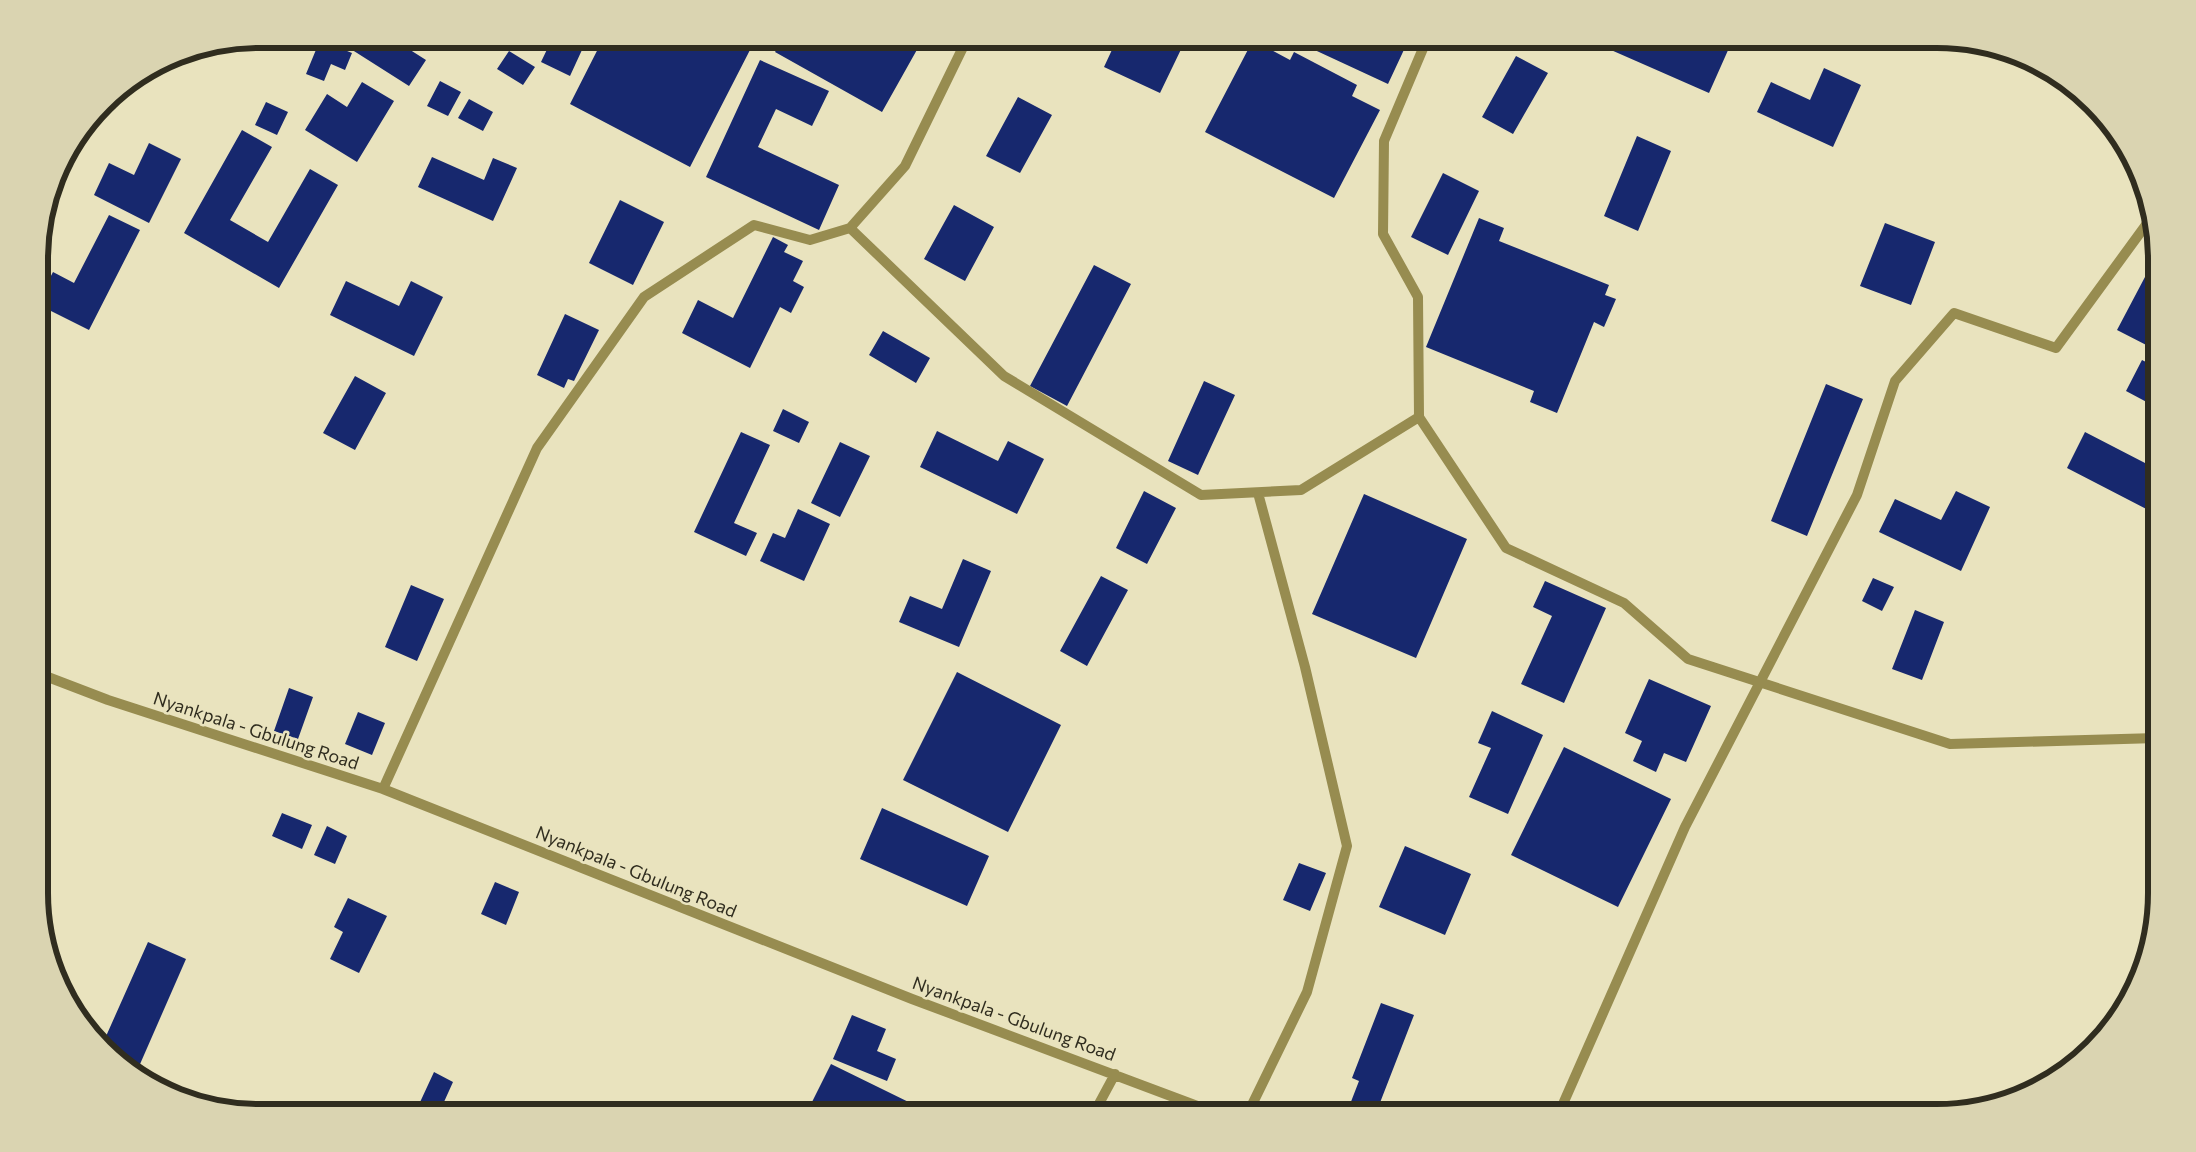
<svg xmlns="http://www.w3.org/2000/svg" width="2196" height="1152" font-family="Commissioner,sans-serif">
<rect width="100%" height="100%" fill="#e9e3be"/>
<path fill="#17286e" d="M335,39H393L426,60L409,86Z
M552,39H587L570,76L541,62Z
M603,39H734L751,48L690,167L570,104Z
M783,39H923L882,112L775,52Z
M1117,39H1186L1160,93L1104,67Z
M1291,39H1409L1388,84Z
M1616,39H1733L1709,93L1611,50Z
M320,40L352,53L345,70L331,64L324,81L306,74Z
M1253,40L1290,60L1294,52L1357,85L1352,96L1380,110L1334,198L1205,132Z
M509,51L535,67L523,85L497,69Z
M1516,56L1548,73L1513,134L1482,117Z
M760,60L829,91L812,126L776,109L758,147L839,185L819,230L706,177Z
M1824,68L1861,85L1833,147L1757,112L1771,82L1810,100Z
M440,81L461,92L448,116L427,106Z
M362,82L394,101L357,162L305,130L327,94L347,107Z
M1018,97L1052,115L1020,173L986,156Z
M469,99L493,112L483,131L458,118Z
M266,102L288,112L277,135L255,125Z
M242,130L272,147L230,220L268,242L310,169L338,185L279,288L184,233Z
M1637,136L1671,151L1638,231L1604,216Z
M149,143L181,159L149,223L94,195L109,163L134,175Z
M432,157L484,180L493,158L517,168L493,221L418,187Z
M1443,173L1479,191L1448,255L1411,237Z
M620,200L664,222L633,285L589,263Z
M954,205L994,227L965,281L924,259Z
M109,215L140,230L89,330L39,305V299L53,272L74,283Z
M47,217L54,221L39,249V244Z
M1479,218L1504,228L1499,241L1609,285L1605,295L1616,299L1604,327L1594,322L1557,413L1530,402L1534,391L1426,347Z
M1885,223L1935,242L1911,305L1860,286Z
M773,237L788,245L784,252L803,261L793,281L804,287L791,313L780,307L750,368L682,333L698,300L733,318Z
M2155,258L2156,350L2117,330Z
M1094,265L1131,284L1067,406L1030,386Z
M346,281L399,306L411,281L443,297L414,356L330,315Z
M565,314L599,330L574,381L568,379L564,388L537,375Z
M883,331L930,358L916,383L869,355Z
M2142,360L2156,367V407L2126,391Z
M355,376L386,393L355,450L323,433Z
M1204,381L1235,395L1198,475L1168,461Z
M1826,384L1863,399L1807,536L1771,521Z
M783,409L809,422L799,443L773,431Z
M937,431L998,461L1008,441L1044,459L1017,514L920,467Z
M741,432L770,445L734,523L757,533L746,556L694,532Z
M2085,432L2145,463L2156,442V514L2067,468Z
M840,442L870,456L840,517L811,503Z
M1144,491L1176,508L1147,564L1116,548Z
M1956,491L1990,507L1961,571L1879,532L1895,499L1941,520Z
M1364,494L1467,539L1416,658L1312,614Z
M798,509L830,524L804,581L760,561L773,533L785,538Z
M963,559L991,571L959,647L899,622L910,596L942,609Z
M1101,576L1128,590L1087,666L1060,651Z
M1873,578L1894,587L1882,611L1862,601Z
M1545,581L1606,608L1564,703L1521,684L1552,616L1533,607Z
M411,585L444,599L417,661L385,647Z
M1915,610L1944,622L1922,680L1892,669Z
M957,672L1061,725L1008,832L903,780Z
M1649,679L1711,706L1686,762L1664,753L1656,772L1633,761L1642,741L1625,733Z
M289,688L313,697L298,739L274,731Z
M1492,711L1543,735L1508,814L1469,797L1491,748L1478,743Z
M358,712L385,723L372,755L345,744Z
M1564,747L1671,799L1618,907L1511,855Z
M882,808L989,856L967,906L860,859Z
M282,813L312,825L302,849L272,836Z
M327,826L347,836L335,864L314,855Z
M1405,846L1471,874L1445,935L1379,907Z
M1299,863L1326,873L1310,911L1283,900Z
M495,882L519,892L506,925L481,914Z
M348,898L387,916L359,973L330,959L343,932L334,927Z
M148,942L186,959L137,1071L103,1043Z
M1381,1003L1414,1015L1376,1113H1350L1347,1112L1359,1081L1352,1078Z
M852,1015L886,1029L877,1051L896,1059L887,1081L833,1059Z
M831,1064L931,1113H829L811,1104Z
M434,1072L453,1082L439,1113H415Z"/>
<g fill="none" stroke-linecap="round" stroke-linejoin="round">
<path stroke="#978c50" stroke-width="10" d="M1427,39L1384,141L1383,234L1418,297L1419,417L1506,548L1624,603L1688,659L1950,744L2157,738
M850,228L1004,376L1201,495L1301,490L1419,417
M40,674L108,700L383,789L912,999L1216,1113
M383,789L537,448L644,297L754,225L810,240L850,228L905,166L967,39
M1094,1113L1115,1074
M1248,1113L1307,992L1347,846L1305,667L1258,493
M1559,1113L1685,827L1857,495L1895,381L1954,313L2056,348L2151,218"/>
</g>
<g text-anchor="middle" stroke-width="5" stroke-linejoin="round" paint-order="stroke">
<g font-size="18" fill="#302d1f" stroke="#e9e3be">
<text transform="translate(256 731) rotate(18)" y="6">Nyankpala - Gbulung Road</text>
<text transform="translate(636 872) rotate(22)" y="6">Nyankpala - Gbulung Road</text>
<text transform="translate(1014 1019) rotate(20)" y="6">Nyankpala - Gbulung Road</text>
</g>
</g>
<path d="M0 0H2196V1152H0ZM259 48H1937A211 211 0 0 1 2148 259V893A211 211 0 0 1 1937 1104H259A211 211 0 0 1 48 893V259A211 211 0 0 1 259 48Z" fill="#dad4b1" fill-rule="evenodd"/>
<path fill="none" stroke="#302d1f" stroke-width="6" d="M259 48H1937A211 211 0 0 1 2148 259V893A211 211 0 0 1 1937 1104H259A211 211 0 0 1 48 893V259A211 211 0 0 1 259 48Z"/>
</svg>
